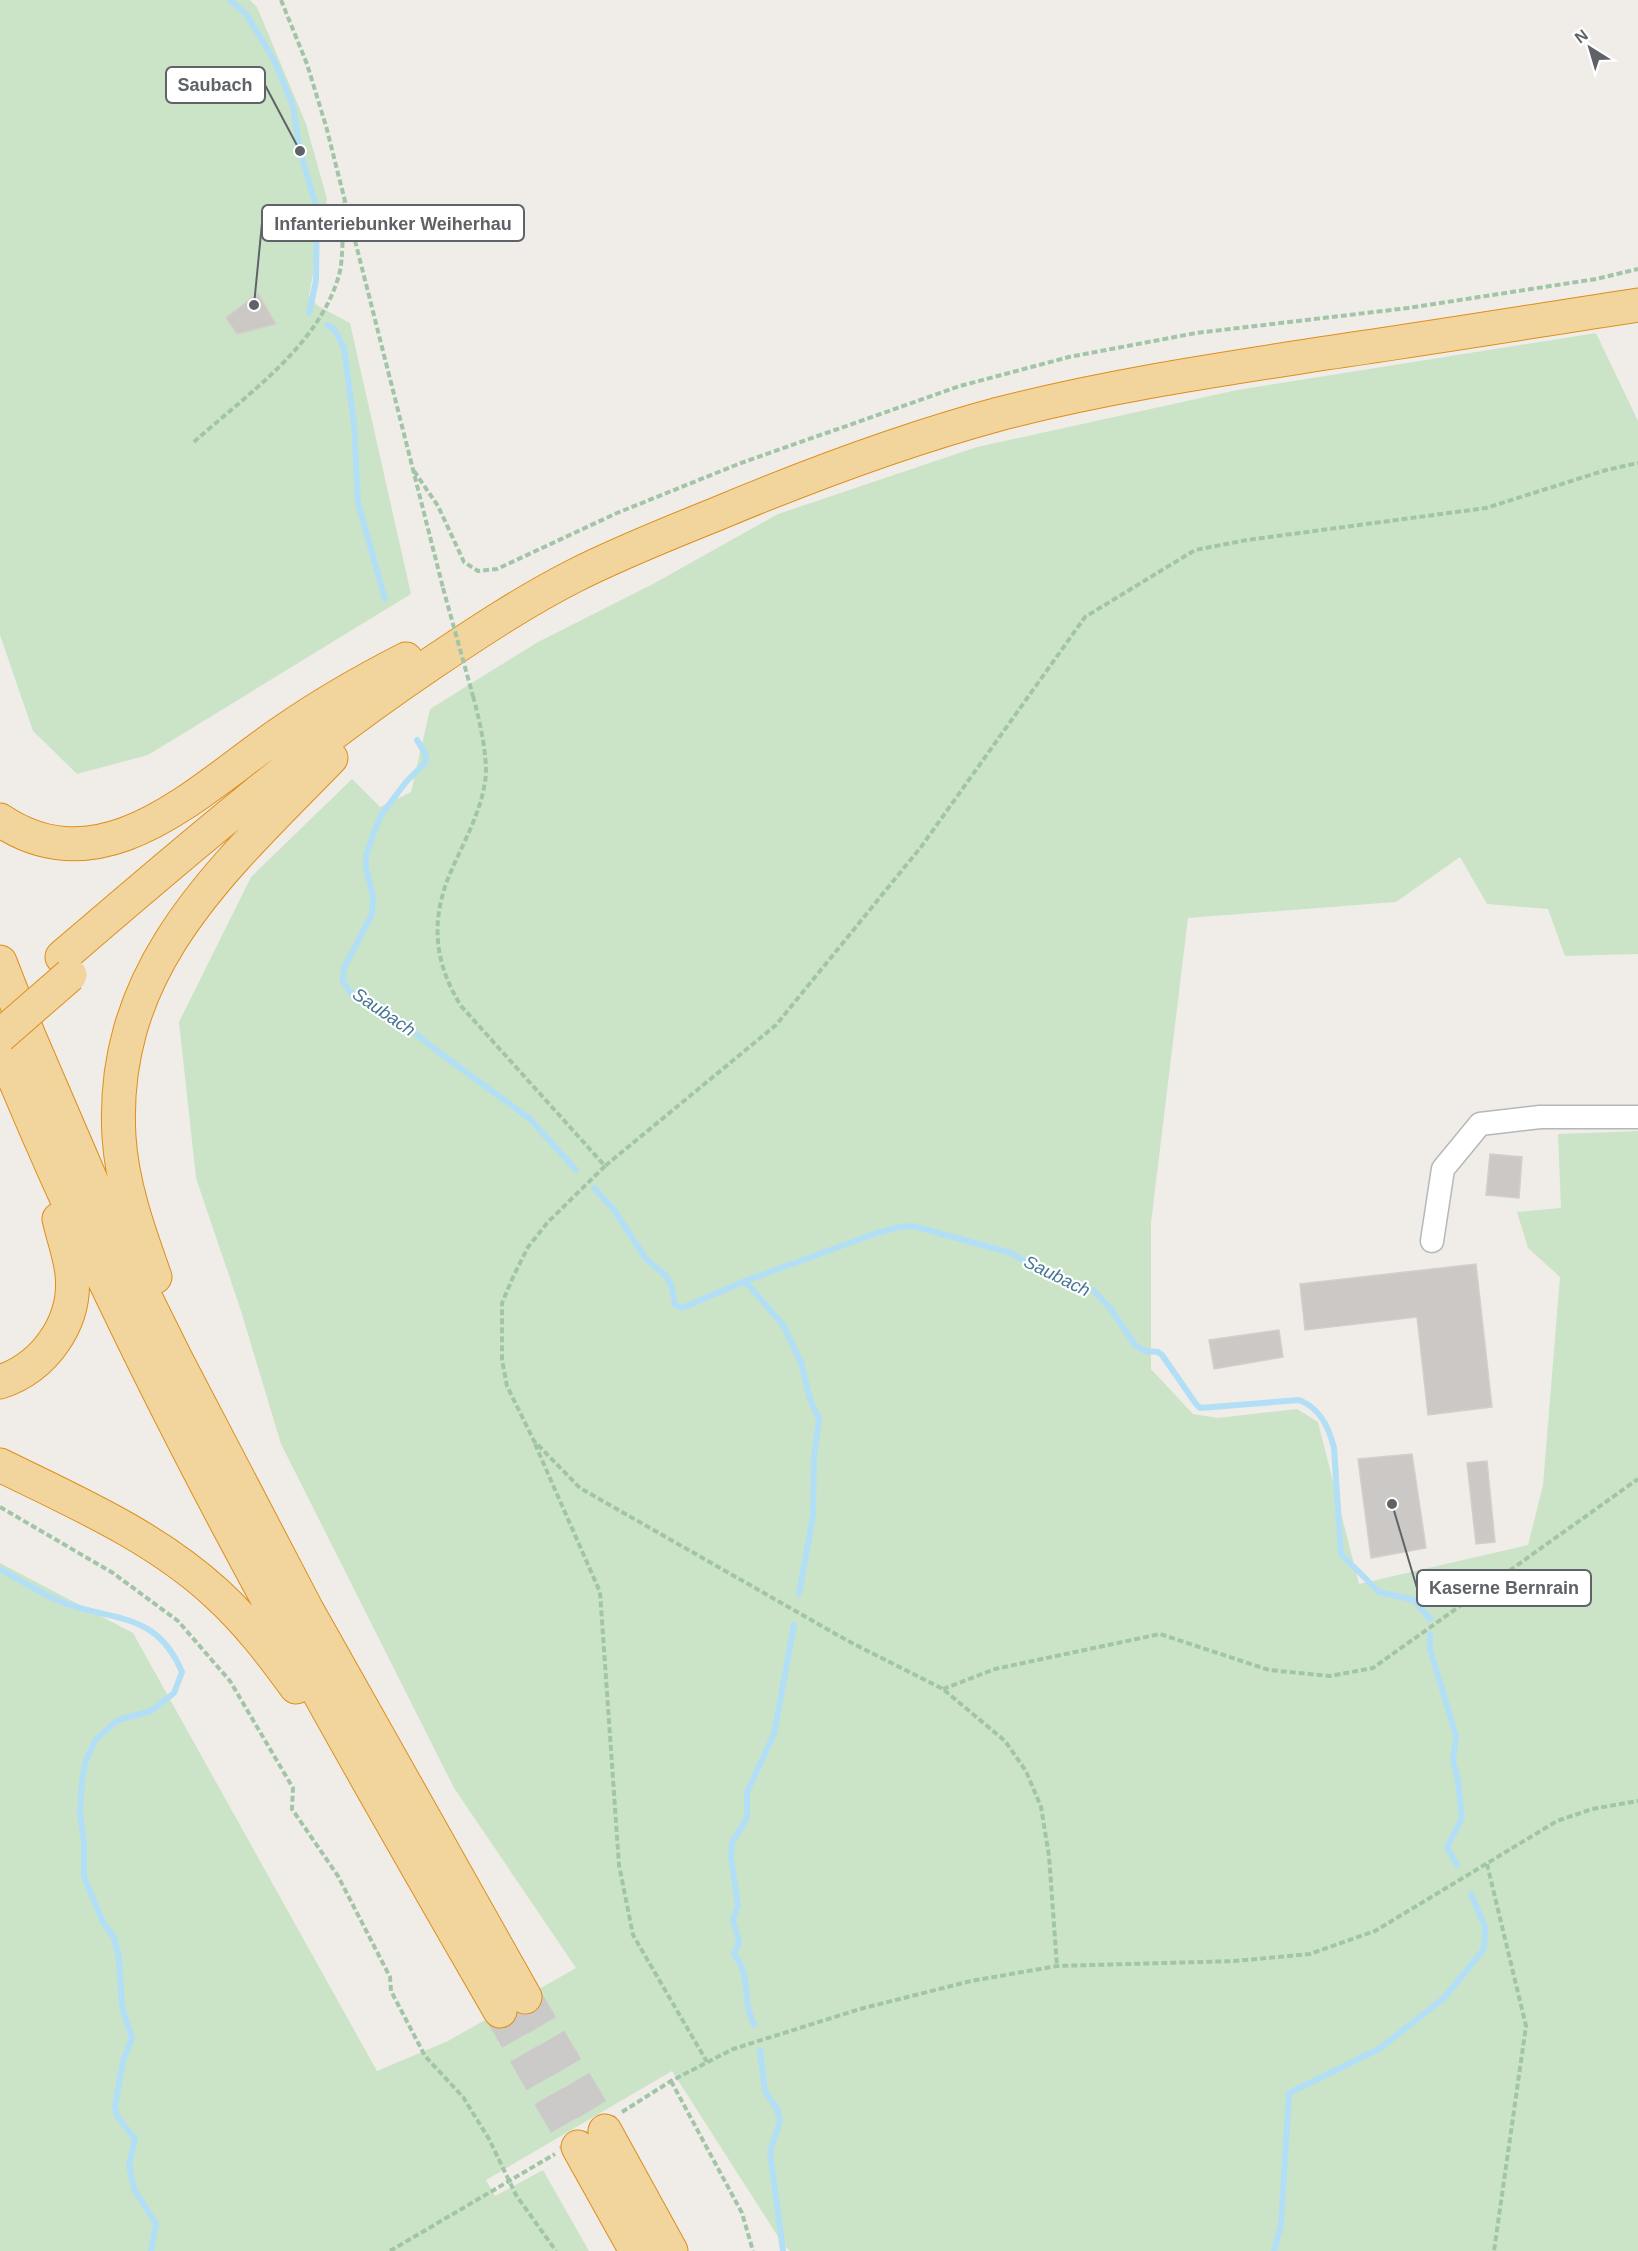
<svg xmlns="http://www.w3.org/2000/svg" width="1638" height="2251" font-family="Arial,sans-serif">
<rect width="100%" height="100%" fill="#f0ede8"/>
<path fill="#cbe4c8" d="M0,0H250L257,7L306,124L327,199L309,296L318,306L350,323L411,594L148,755L77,774L33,731L0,635Z
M1596,333L1638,421V954L1565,956L1548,909L1487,904L1460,857L1396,902L1188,918L1151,1223V1369L1193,1414L1218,1418L1297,1409L1318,1422L1359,1584L1528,1545L1543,1485L1560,1277L1528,1248L1517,1212L1561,1208L1558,1134L1638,1131V2251H790L782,2243L672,2071L486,2180L495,2196L543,2170L589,2251H0V1563L133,1633L377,2071L448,2041L576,1968L454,1788L281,1444L241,1311L196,1178L179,1022L251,877L352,779L380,807L411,792L430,709L538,642L653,584L778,514L977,447L1237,390Z"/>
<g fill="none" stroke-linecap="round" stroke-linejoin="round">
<path stroke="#b2dff6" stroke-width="6" d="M230,0L246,14L273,58L293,106L300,151L317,210L316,281L309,313
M327,325L334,329L344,348L354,424L358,503L385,599
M417,740L426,755L425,763L406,782L381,815L373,835L366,856V868L373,897L372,914L344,968L343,981L350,992L378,1004L440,1053L530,1119L576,1170
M594,1188L614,1210L646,1259L665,1275L671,1284L675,1305L682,1308L745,1281L783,1325L801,1362L810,1399L819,1419L814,1457L813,1515L799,1594
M745,1281L877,1233L899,1227L913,1226L1011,1253L1055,1278L1093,1290L1110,1308L1135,1345L1145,1351L1158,1352L1162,1355L1196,1404L1200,1408L1299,1400C1320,1408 1329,1427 1334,1448L1341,1554L1379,1592L1414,1600L1430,1619
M0,1569C21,1580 47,1598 70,1605C120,1621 158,1615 182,1672L174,1693L151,1711L118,1720L96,1739L86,1760L82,1780L80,1813L84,1844V1877L103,1922L114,1938L119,1958L122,2007L132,2038L123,2061L115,2107L117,2116L135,2139L129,2165L134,2189L156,2224L151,2251
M1430,1634V1649L1456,1736L1453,1760L1458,1781L1462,1818L1447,1847L1457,1865
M754,2025C752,2019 749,2013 748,2006C744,1985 749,1974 734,1954L739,1942L733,1920L738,1906L731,1858L732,1843L747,1818V1792L774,1734L794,1625
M760,2050L765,2091L777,2109L780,2121L770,2152L783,2251
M1274,2251L1281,2225L1289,2093L1379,2049L1444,1998L1484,1949L1485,1927L1471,1894"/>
</g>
<path fill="#cbc8c5" stroke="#d4cfc7" stroke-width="1.5" d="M258,293L276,324L237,334L226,318Z
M1490,1154L1522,1157L1519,1198L1486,1195Z
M1476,1264L1492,1407L1428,1415L1417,1317L1305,1330L1300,1284Z
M1279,1330L1283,1357L1214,1369L1209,1340Z
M1412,1454L1426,1548L1371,1558L1358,1459Z
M1487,1461L1495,1542L1476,1544L1467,1463Z"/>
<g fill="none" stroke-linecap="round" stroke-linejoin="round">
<path stroke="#cccac8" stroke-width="33" stroke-dasharray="33 16" stroke-linecap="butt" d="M525,1997L605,2131
M500,2011L578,2147"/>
<g stroke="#b5b8bb" stroke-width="25">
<path id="minor" d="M1432,1241L1443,1169L1480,1124L1540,1117H1638"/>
</g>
<g stroke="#de8e1a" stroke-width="35">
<path id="highway" d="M0,820C104,890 199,789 281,733C321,705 363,681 406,659
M62,957C182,854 301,751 432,663C478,632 525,601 574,576C621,552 670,533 719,513C810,475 903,440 999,414C1107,386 1217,370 1326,353C1430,338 1534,321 1638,305
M0,962L29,1036L116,1238L176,1359L306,1608L525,1997
M0,1044C137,1381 319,1697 500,2011
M155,1277C139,1232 122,1185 119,1137C109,967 223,869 331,758
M0,1382C45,1367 77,1322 72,1274C70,1255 63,1237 59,1219
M0,1465C75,1502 154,1536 216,1593C247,1621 272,1654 296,1687
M605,2131L671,2251
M578,2147L636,2251"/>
</g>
<path stroke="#a2c5a8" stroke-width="4" stroke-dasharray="6 3" stroke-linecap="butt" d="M281,0L307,64L326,126L443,588
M194,442C246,395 319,346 339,275C344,258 342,221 344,202
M414,471L438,506L464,562L478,571L497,569L617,513L741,463L960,386L1069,357L1196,333L1408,308L1596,279L1638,269
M473,696C479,718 489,760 485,782C480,815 462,845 449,876C430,923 435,964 461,1006L605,1166L776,1025L921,847L1085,617L1195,550L1247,540L1486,508L1606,470L1638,463
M605,1166L548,1222L528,1247L513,1277L502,1303V1360L507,1386L534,1441L580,1488L848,1641L943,1689L1005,1741L1026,1771L1041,1807L1049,1856L1057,1966
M535,1444L600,1592L619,1865L633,1935L707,2062
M0,1507L113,1573L178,1621L230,1681L293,1788L292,1809L338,1876L390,1977L391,1991L425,2056L463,2097L489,2139L516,2195L556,2251
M943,1689L995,1669L1160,1634L1269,1670L1330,1676L1373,1668L1638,1479
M1487,1864L1526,2026L1494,2251
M671,2081L742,2213L753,2251
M622,2112L671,2081L733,2049L860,2009L971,1981L1057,1966L1235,1961L1310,1954L1375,1931L1557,1821L1592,1809L1638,1801
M390,2251L555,2154"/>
<use href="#minor" stroke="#fff" stroke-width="22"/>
<use href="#highway" stroke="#f2d49d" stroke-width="33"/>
<g stroke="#de8e1a" stroke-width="35" stroke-linecap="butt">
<path id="highway-bridge" d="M0,1036L70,975"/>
</g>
<path stroke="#a2c5a8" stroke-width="4" stroke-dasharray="6 3" stroke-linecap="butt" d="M443,588L473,696"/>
<use href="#highway-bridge" stroke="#f2d49d" stroke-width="33"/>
</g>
<g text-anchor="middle" stroke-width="4.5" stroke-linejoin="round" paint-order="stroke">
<g font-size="18" font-style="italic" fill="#487697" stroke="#fff">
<text transform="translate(384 1012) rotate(34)" y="6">Saubach</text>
<text transform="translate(1057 1276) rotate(26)" y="6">Saubach</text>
</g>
</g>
<path fill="none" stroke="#5f6367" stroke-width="2" d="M300 151L265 85M254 305L262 223M1392 1504L1417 1588"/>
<g fill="#5f6367" stroke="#fff" stroke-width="2">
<circle cx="300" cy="151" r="6"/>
<circle cx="254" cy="305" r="6"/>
<circle cx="1392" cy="1504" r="6"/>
</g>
<g fill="#fff" stroke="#5f6367" stroke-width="2">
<rect x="166" y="67" width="99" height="36" rx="6"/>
<rect x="262" y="205" width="262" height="36" rx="6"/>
<rect x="1417" y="1570" width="174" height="36" rx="6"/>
</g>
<g font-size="18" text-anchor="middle" font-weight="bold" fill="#5f6367">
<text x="215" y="91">Saubach</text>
<text x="393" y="230">Infanteriebunker Weiherhau</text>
<text x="1504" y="1594">Kaserne Bernrain</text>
</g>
<g transform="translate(1590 48) rotate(323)" stroke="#ffffff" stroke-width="4.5" paint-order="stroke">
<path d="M0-4.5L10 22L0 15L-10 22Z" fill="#5f6367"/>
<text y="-9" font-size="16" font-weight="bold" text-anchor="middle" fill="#5f6367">N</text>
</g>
</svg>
